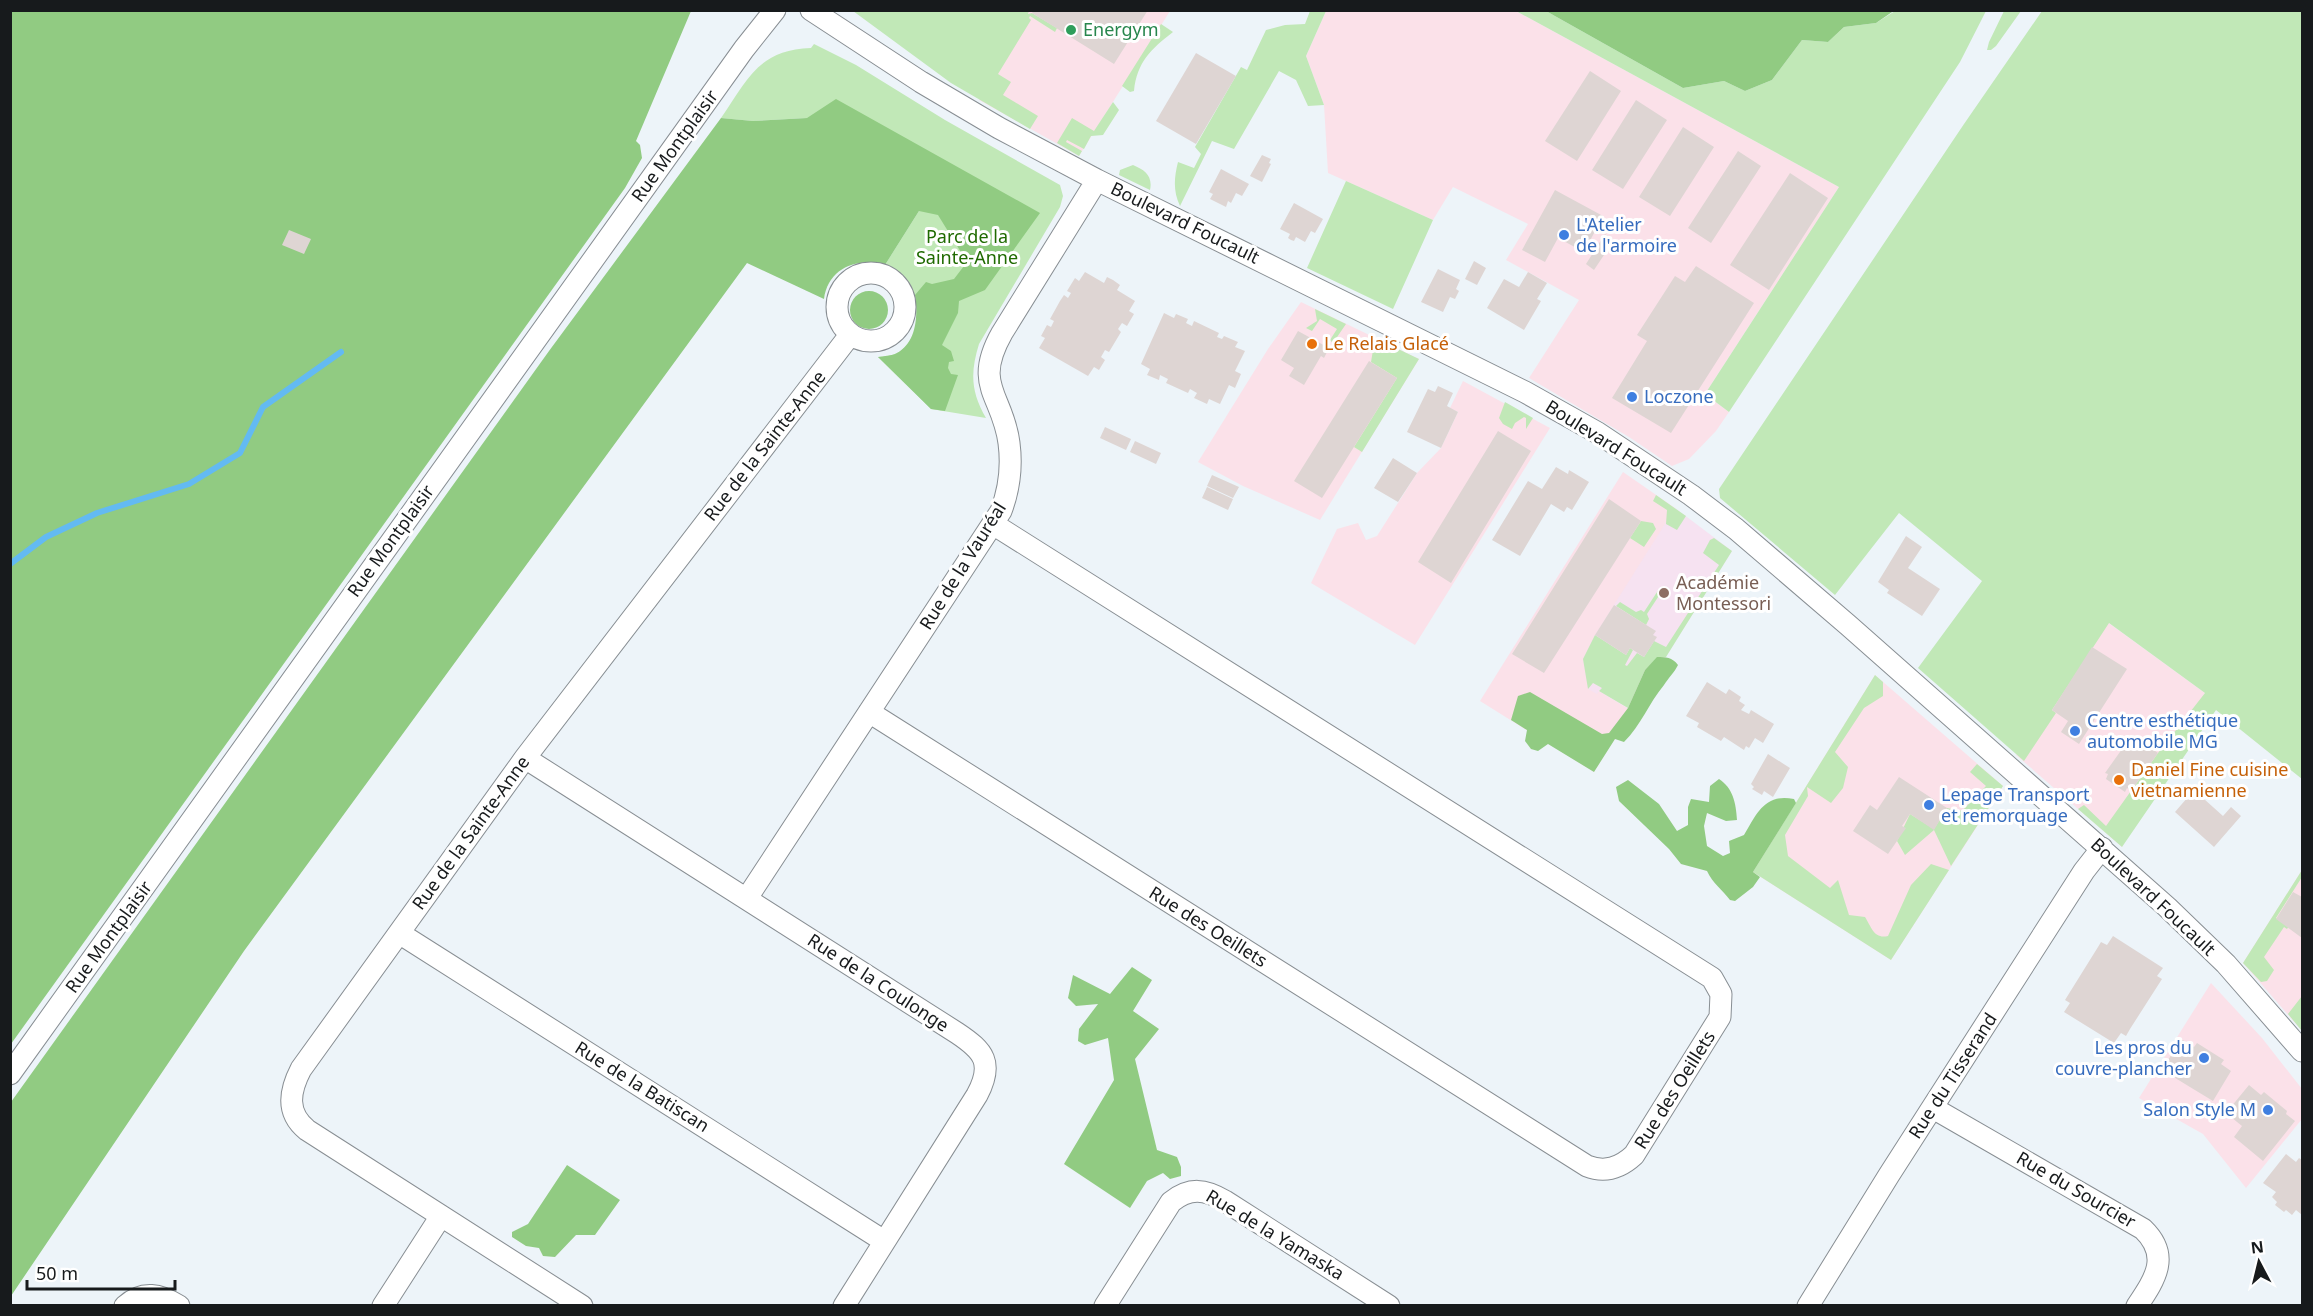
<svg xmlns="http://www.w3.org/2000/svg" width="2313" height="1316" font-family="'Noto Sans',sans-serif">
<rect width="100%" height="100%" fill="#edf4f9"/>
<path fill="#fbe1e9" d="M1029,11H1170L1079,156L979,100Z
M1326,11H1516L1839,187L1705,394L1729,412L1716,431L1689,459L1672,466L1629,437L1529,378L1579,300L1506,260L1528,224L1453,187L1433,220L1328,173L1324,105L1306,56Z
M1301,302L1419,359L1320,520L1243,486L1198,462L1268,349Z
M1463,381L1550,428L1415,645L1311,583L1337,529L1358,523L1366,540L1377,536L1417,473L1441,448L1458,412L1450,408Z
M1623,472L1675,508L1666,524L1599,691L1632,711L1594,772L1480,701Z
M2106,621L2205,693L2122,847L2016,755Z
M1875,675L2003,786L1891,960L1753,872Z
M2302,870V1031L2243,963Z
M2211,983L2262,1038L2302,1089V1119L2246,1188L2203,1134L2139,1098Z"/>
<path fill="#f6e2f1" d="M1675,508L1732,551L1632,711L1599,691L1597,694L1588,689L1583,659L1595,635Z"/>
<path fill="#c1e8b7" d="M853,11H1029L1028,14L1032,13L1057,28L1055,32L1030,16L1029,18L1031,20L998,74L1011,82L1003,95L1038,116L1030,129L951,83Z
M1310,11H1326L1306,56L1324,105L1308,106L1296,80L1279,71L1234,149L1212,141L1180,206C1173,191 1174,178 1178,162L1194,168L1201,154L1195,147L1241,67L1247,70L1266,30L1285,25L1305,24Z
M1516,11H1546L1683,88L1724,81L1745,91L1772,80L1802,40L1828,42L1844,27L1876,23L1895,11H1986L1960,62L1729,412L1705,394L1839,187Z
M2004,11H2021L1996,46L1991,50H1987L1989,42Z
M2042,11H2302V779L2216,710L2122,847L2078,809L2084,805L2106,826L2158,753L2205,693L2109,623L2052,710L2056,713L2024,761L1918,668L1982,581L1899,513L1835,595L1720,498L1719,489L1964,124Z
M1161,24L1173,32C1151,49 1137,62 1134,91L1130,92L1122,86Z
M814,44L856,65L945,120L1060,185L1063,196L1060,207L979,344C970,373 971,392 986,418L931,409L878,357C884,356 892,356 897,353C921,341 922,301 908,281C902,273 894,269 885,265L919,211L807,118L753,121L721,118C748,79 758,50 811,48Z
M1113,102L1119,110L1103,135L1091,136L1084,149L1067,140L1066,142L1082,151L1079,156L1057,143L1072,118L1094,131Z
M1133,165C1145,170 1153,176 1150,190L1119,175L1120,170Z
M1346,181L1433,220L1393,309L1307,268Z
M1315,309L1346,324L1333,343L1330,340L1337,329L1320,319L1312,331L1306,328L1317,321Z
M1375,338L1419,359L1362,452L1354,447L1397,378L1371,362Z
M1505,402L1533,418L1526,429V418L1524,417L1515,423L1512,429L1503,424L1499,418Z
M1656,495L1686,516L1677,530L1666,524L1667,510L1653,501Z
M1641,521L1653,523L1656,529L1644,547L1630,538Z
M1714,538L1732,551L1666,657L1657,658L1645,670L1628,708L1599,691L1602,688L1593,683L1588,689L1583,659L1595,635L1626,655L1630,648L1633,650L1625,665L1627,666L1637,653L1644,657L1654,641L1666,647L1719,565L1703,553L1710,540Z
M1659,589L1662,591L1647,614L1649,619L1646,625L1616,606L1620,602L1636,612L1641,610L1644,612Z
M1875,675L1883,682V696L1864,708L1835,752L1848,767L1843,788L1831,803L1807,787L1808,796L1785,835L1788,856L1830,888L1838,880L1849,915L1865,917C1872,928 1874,939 1888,936L1911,885L1931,864L1949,870L1891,960L1753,872Z
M1977,764L2003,786L1951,866L1934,830L1905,855L1897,841L1910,814L1934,829L1947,808L1962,811L1986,786L1970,772Z
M2302,870V877L2276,918L2289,926L2287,929L2284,927L2264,957L2274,970L2267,981L2261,982L2243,963Z
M2302,996V1031L2288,1014Z"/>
<path fill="#91cb82" d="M1895,10L1876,23L1844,27L1828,42L1802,40L1772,80L1745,91L1724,81L1683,88L1546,11Z
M11,11H691L636,141L640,145L642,158L625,188L11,1044Z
M836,99L1040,213L985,290L959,301L958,313L942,345L951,351L954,361L949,362L948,368L951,374L958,375L945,411L931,409L878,357C884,356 892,356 897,353C917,342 918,315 915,295L926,282L932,284L954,279L967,262L938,215L919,211L885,265C857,257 828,268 824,299L747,263L244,951L11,1296V1102L549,351L721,118L753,121L807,118Z
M850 310a19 19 0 1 1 38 0a19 19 0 1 1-38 0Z
M1657,657C1666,657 1672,657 1678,665C1674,673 1669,677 1664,685C1649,703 1641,725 1624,742L1615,739L1594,772L1548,744L1538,751L1531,749L1525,741L1527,730L1511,720L1518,696L1530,692L1602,734L1609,733L1628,708L1645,670Z
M1719,779C1733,788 1736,803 1737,820L1726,821L1707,813L1704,826L1707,846L1723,856L1730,853L1729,841L1744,835C1757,813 1765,793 1794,799L1796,803L1753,872L1760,877L1753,887L1735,901L1730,900C1722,889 1713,884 1707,871L1681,864L1669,849L1619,801L1616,787L1628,780L1659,804L1677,831L1688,825V807L1691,799L1709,802L1710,786Z
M1132,967L1152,980L1133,1011L1159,1029L1135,1059L1157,1150L1177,1157L1181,1167V1176L1170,1179L1163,1173L1147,1181L1130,1208L1064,1164L1114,1080L1108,1038L1085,1045L1078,1041L1079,1029L1098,1004L1076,1006L1068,998L1073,975L1110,994Z
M567,1165L620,1200L595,1235H576L555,1257L543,1256L539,1248L526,1246L512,1237V1232L528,1224Z"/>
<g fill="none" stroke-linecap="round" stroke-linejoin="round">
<path stroke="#63baf2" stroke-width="6" d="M10,564L46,537L97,513L189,484L240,453L263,407L341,352"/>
</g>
<path fill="#ded5d3" d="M1034,10H1148L1114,64L1032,13Z
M1196,53L1236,76L1196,144L1156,121Z
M1590,71L1621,91L1577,161L1545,141Z
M1636,100L1667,120L1623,189L1592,170Z
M1683,127L1714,147L1670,216L1639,197Z
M1738,151L1761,166L1711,243L1688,228Z
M1262,155L1271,159L1269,163L1271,164L1262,182L1250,176Z
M1221,169L1249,184L1242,196L1236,193L1231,203L1228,201L1226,207L1210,199L1213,194L1209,192Z
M1790,173L1828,198L1769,290L1730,265Z
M1555,190L1603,216L1584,252L1558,238L1545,262L1522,250Z
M1294,203L1323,219L1315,233L1311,231L1305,242L1296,237L1294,241L1291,240L1288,238L1290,234L1280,229Z
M289,230L311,239L304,254L282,245Z
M1605,234L1614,240L1594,270L1586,264Z
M1474,261L1486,268L1477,285L1465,279Z
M1696,266L1754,303L1671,433L1612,398L1647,341L1637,335L1675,276L1685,282Z
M1438,269L1460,280L1456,289L1459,291L1455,299L1450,297L1443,312L1421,302Z
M1085,272L1104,283L1107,277L1113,280L1120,285L1117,290L1135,301L1129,311L1134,314L1127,326L1122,323L1118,329L1121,332L1109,352L1105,350L1101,357L1105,360L1099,370L1094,367L1088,376L1039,348L1045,338L1041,336L1047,325L1051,327L1054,321L1050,319L1060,301L1064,295L1068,298L1071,293L1067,291L1075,278L1079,281Z
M1528,272L1547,283L1537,299L1541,301L1524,330L1487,308L1504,279L1519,287Z
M1164,313L1174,318L1176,314L1188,319L1186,323L1192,326L1194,321L1219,333L1217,337L1222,339L1224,336L1238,342L1235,347L1245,351L1235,371L1241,374L1235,388L1229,385L1220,404L1209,399L1207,404L1194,398L1197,393L1190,389L1188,393L1166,383L1168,379L1160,375L1159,380L1147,375L1150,369L1141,364Z
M1298,331L1329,348L1324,358L1321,356L1304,385L1289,376L1294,368L1281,360Z
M1369,361L1397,378L1322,498L1294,481Z
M1438,386L1453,393L1447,406L1458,412L1441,448L1407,432L1428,389L1435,392Z
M1105,427L1131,439L1126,450L1100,438Z
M1498,431L1531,451L1451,583L1418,562Z
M1135,441L1161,453L1156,464L1130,452Z
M1393,458L1417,473L1398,502L1374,488Z
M1556,467L1568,474L1569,470L1589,482L1572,510L1567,507L1564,512L1551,504L1520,556L1492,540L1528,481L1542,489Z
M1212,475L1239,487L1233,498L1207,486Z
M1207,487L1233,499L1228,510L1202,498Z
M1609,499L1641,521L1544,673L1512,654Z
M1906,536L1922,547L1908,568L1940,589L1922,616L1887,593L1889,590L1878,582Z
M1614,605L1656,631L1653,635L1657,637L1644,657L1630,648L1626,655L1595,635Z
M2092,647L2127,669L2079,744L2061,732L2068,721L2052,710Z
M1707,682L1726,694L1729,689L1741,697L1739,701L1745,705L1741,710L1749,714L1751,710L1774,724L1763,743L1755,738L1749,748L1746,746L1744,750L1724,737L1721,741L1697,727L1699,723L1686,716Z
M2132,735L2158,753L2131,791L2127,788L2125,792L2106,779L2108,774L2105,773Z
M1768,754L1790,768L1773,797L1764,791L1762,795L1752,789L1754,787L1751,784Z
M1899,777L1947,808L1934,830L1910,814L1902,826L1906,828L1888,854L1853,831L1870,805L1877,810Z
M2194,790L2223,816L2231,807L2241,816L2214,847L2175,812Z
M2293,892L2302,897V938L2276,919Z
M2113,936L2163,968L2157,976L2162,979L2130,1029L2126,1036L2121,1033L2114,1043L2064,1012L2070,1003L2065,1000L2098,947L2101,942L2107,945Z
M2181,1039L2194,1047L2197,1043L2224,1060L2221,1064L2231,1071L2213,1101L2162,1070Z
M2249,1085L2261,1095L2264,1092L2287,1111L2286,1114L2295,1121L2263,1161L2234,1137L2242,1126L2226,1113Z
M2286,1154L2296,1162L2299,1158L2302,1160V1215L2296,1210L2292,1215L2286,1210L2284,1212L2275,1205L2277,1202L2272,1197L2276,1192L2263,1183Z"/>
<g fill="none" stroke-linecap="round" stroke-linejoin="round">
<g stroke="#888e93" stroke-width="23">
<path id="minor" d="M811,10L921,82L999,128L1097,180L1525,392L1598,433L1691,495L1736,529L1848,625L2167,907L2226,964L2302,1051
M837 307a34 34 0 1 1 68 0a34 34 0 1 1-68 0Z
M869,712L1587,1166C1605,1173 1620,1168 1634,1155L1720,1017L1721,994L1712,978L993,524
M525,758L957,1033C984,1051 994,1063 977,1095L844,1306
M747,898L1001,511C1009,490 1012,466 1009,443C1003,395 972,386 1002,333L1097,180
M399,933L884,1241
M10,1074L744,49L775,10
M1933,1108L2143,1229C2171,1256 2155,1279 2137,1306
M125,1306C143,1290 160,1294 179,1306
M383,1306L441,1216
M582,1306L307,1130C286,1113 289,1092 301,1069L525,758L850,335
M1105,1306L1171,1202C1190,1187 1205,1189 1225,1201L1389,1306
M1808,1306L1889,1175L2084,871L2102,848"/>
</g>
<use href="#minor" stroke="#fff" stroke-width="21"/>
</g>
<circle fill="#2e9e5b" stroke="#fff" stroke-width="2" cx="1071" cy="30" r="6"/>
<g fill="#3f7fe0" stroke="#fff" stroke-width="2">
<circle cx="1564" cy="235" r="6"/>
<circle cx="1632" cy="397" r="6"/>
<circle cx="2075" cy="731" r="6"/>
<circle cx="1929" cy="805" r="6"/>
<circle cx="2204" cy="1058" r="6"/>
<circle cx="2268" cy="1110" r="6"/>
</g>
<g fill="#e8710a" stroke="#fff" stroke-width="2">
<circle cx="1312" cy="344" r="6"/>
<circle cx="2119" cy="780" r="6"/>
</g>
<circle fill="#8d6e63" stroke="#fff" stroke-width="2" cx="1664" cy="593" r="6"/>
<g text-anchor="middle" stroke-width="6" stroke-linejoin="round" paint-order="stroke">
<g font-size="18" fill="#27864d" stroke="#fff" text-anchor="start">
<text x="1083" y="36">Energym</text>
</g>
<g font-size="18" fill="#171a1c" stroke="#fff">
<text transform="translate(675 146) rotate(-54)" y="6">Rue Montplaisir</text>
<text transform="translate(1185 223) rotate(26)" y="6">Boulevard Foucault</text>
<text transform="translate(765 446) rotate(-52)" y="6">Rue de la Sainte-Anne</text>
<text transform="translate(1616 448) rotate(32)" y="6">Boulevard Foucault</text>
<text transform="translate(391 541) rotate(-54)" y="6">Rue Montplaisir</text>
<text transform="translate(963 566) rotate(-58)" y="6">Rue de la Vauréal</text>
<text transform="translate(471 833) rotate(-54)" y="6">Rue de la Sainte-Anne</text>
<text transform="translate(2153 897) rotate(43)" y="6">Boulevard Foucault</text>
<text transform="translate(1208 927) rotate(32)" y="6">Rue des Oeillets</text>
<text transform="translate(109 937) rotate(-54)" y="6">Rue Montplaisir</text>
<text transform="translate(878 983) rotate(33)" y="6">Rue de la Coulonge</text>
<text transform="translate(1953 1076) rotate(-57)" y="6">Rue du Tisserand</text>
<text transform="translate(642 1087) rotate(32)" y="6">Rue de la Batiscan</text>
<text transform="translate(1675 1090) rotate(-58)" y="6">Rue des Oeillets</text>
<text transform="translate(2076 1190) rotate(30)" y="6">Rue du Sourcier</text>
<text transform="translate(1275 1235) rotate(31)" y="6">Rue de la Yamaska</text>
</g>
<g font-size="18" fill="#366cbe" stroke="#fff" text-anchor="start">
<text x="1576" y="231">L'Atelier<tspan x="1576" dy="21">de l'armoire</tspan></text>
<text x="1644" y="403">Loczone</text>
<text x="2087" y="727">Centre esthétique<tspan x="2087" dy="21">automobile MG</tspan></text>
<text x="1941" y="801">Lepage Transport<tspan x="1941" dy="21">et remorquage</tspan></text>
<text x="2192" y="1054" text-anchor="end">Les pros du<tspan x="2192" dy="21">couvre-plancher</tspan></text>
<text x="2256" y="1116" text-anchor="end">Salon Style M</text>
</g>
<g font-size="18" fill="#1f6a00" stroke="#fff">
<text x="967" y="243">Parc de la<tspan x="967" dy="21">Sainte-Anne</tspan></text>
</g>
<g font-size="18" fill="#c56008" stroke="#fff" text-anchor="start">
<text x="1324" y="350">Le Relais Glacé</text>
<text x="2131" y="776">Daniel Fine cuisine<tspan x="2131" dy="21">vietnamienne</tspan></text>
</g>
<g font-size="18" fill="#785e54" stroke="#fff" text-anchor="start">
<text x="1676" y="589">Académie<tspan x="1676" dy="21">Montessori</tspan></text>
</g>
</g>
<rect width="2313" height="1316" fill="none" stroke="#171a1c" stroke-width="24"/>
<g transform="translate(2259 1262) rotate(353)" stroke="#ffffff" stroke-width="4.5" paint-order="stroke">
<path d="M0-4.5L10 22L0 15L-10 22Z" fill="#171a1c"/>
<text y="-9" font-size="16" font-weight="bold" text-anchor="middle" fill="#171a1c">N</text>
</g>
<path d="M27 1280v9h148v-9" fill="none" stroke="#171a1c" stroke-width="3"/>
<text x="36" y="1280" font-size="18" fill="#171a1c" stroke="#ffffff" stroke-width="4.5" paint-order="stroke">50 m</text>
</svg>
